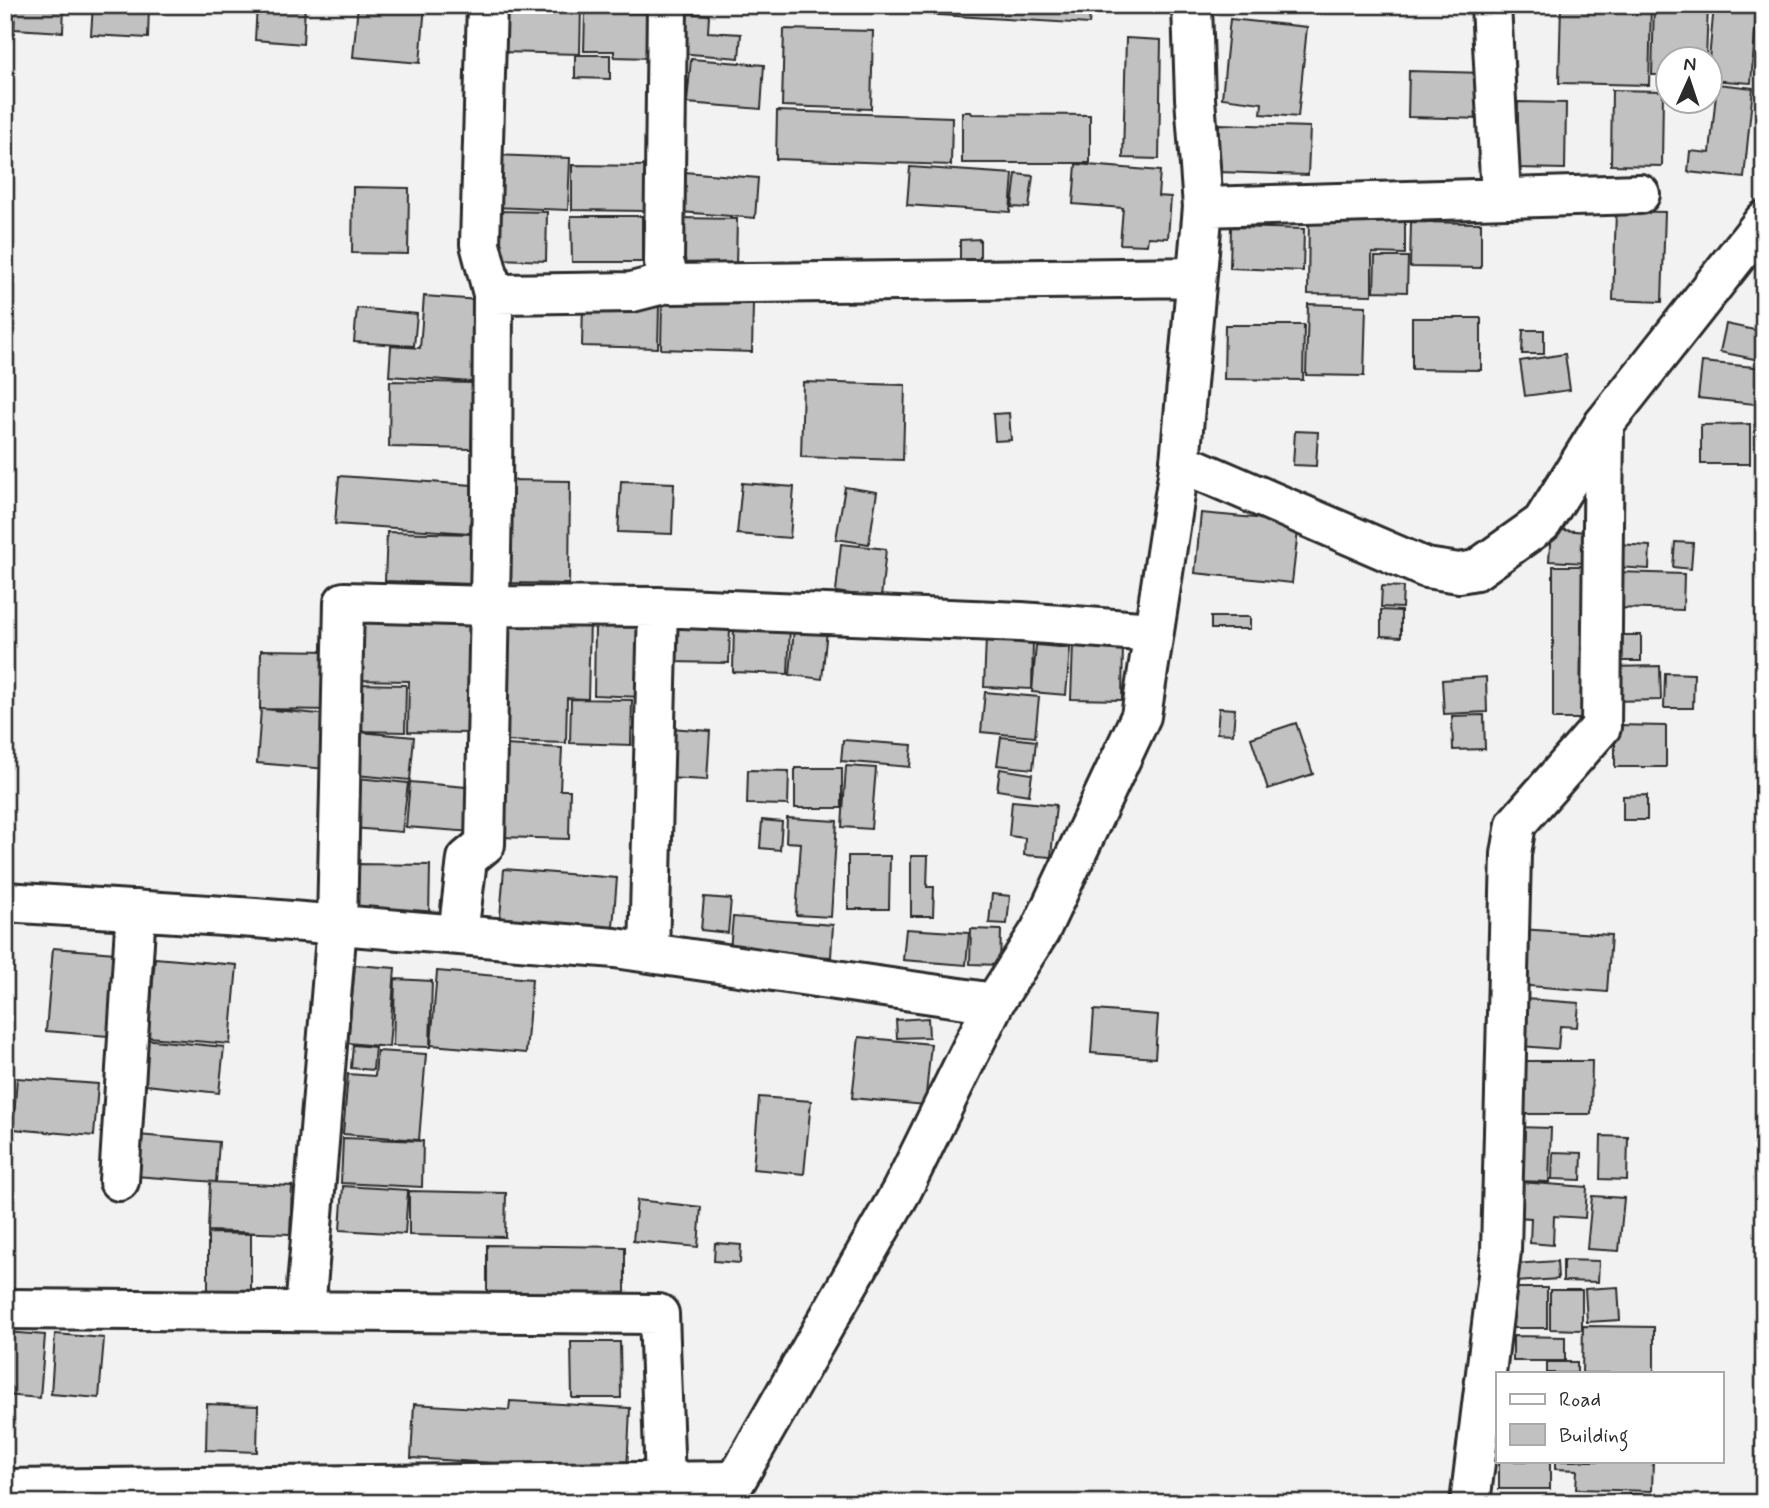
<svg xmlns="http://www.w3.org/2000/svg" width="1769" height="1508" font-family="Mynerve,sans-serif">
<rect width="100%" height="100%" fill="#f2f2f2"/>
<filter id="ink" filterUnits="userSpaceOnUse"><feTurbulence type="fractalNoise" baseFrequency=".0143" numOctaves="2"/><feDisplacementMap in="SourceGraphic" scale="14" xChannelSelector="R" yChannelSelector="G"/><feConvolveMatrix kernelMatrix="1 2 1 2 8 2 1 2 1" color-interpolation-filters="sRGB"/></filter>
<g filter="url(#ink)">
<path fill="#c1c1c1" stroke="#2b2b2b" stroke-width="2" d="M15,5H64L63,32L14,29Z
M93,5H149L148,38L91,35Z
M257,5H305L303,44L255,40Z
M358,5H425L420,63L353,57Z
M501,5H581L580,54L499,52Z
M775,5H1091L1089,24Z
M1561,5H1651L1649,85L1559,83Z
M1654,5H1708L1706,60H1668V75H1652Z
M1714,5L1757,8L1751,83L1710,80L1709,60Z
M585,12L651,13L650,58L614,57V51H584Z
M680,13L709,15L708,32L741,34L739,58L678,53Z
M1230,19L1307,27L1298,117L1261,114L1262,103L1222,98Z
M784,29L873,31L871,109L782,106Z
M1126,38L1161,40L1159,159L1123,158Z
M575,55H610V79L575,78Z
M691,59L764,65L761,109L687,103Z
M1409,71L1486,73L1485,119L1408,117Z
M1717,84L1753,88L1744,178L1688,172L1690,151L1710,153Z
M1612,90L1663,91L1662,166L1611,165Z
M1518,102L1566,103L1565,169L1517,168Z
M777,111L952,117L951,165L776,159Z
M962,112H971L972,114L1090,115V163H962Z
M1219,124L1310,127L1308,175L1218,172Z
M494,155L570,158L568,210L492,207Z
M1076,164L1160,171L1158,196L1171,197L1168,238L1148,237L1147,245L1120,244L1123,208L1073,204Z
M572,165L646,166V211L572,210Z
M910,167L1013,174L1010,212L907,205Z
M684,172L758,178L755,218L681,212Z
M1016,174L1033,176L1029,208L1012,207Z
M353,187L409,188L408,254L352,253Z
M498,211L547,212L546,261L497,259Z
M1616,211L1665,212L1662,302L1613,300Z
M1309,214L1405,215V254L1372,253V295L1308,294Z
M571,216H642V262H572Z
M681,218L737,219L736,265L680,264Z
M1411,222L1481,223V268L1410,267Z
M1231,227L1304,229L1303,271L1230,268Z
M980,239V261H960V240Z
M1375,257H1408L1407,292L1374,291Z
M424,296L479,300L472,382L389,376L391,346L420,348Z
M662,301L753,303L752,352L661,349Z
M583,303L659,305L658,348L582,346Z
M1308,304L1366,306L1364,376L1306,375Z
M357,308L417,314L414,346L354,342Z
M1412,318H1481V370L1412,369Z
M1726,324L1764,332V361L1720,352Z
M1225,325H1304L1303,380L1224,379Z
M1523,330H1544V354H1522Z
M1565,354L1570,390L1525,396L1520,361Z
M1702,362L1764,368V405L1698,398Z
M390,381L473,383L471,449L389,447Z
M803,382L905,385L903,460L801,457Z
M1009,413L1011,440L995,441L993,414Z
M1750,424V464H1701V425Z
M1295,431L1318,432L1316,466L1293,465Z
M339,476L473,485L470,533L335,524Z
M510,480L570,481L569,584L508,583Z
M621,481L674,483L672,534L618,532Z
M742,483L794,487L790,538L737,534Z
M845,487L877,492L869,544L836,539Z
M1201,513L1299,522L1292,583L1195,573Z
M1551,529L1587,532L1585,563L1549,561Z
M387,532L473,534L472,584L385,581Z
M1675,542L1693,543L1691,569L1673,567Z
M841,544L886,549L881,598L836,592Z
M1617,544L1650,546L1649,569L1616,567Z
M1553,566H1589V719H1553Z
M1617,572L1684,574L1683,610L1615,608Z
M1382,586L1403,587L1402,608L1381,607Z
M1381,610L1401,611V637L1381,636Z
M353,617L472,619L471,733L408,732L409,681L351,680Z
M1211,617H1250V629H1211Z
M506,618L590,620L588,699L567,698L566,743L502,741Z
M734,623L790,625L788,674L733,672Z
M671,624L730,625L729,663L670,662Z
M595,625L644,626L642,697L594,695Z
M794,627L827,630L822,679L790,675Z
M1608,635H1641V661H1608Z
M986,638L1033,639L1032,689L984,687Z
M1073,644L1123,645L1122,700L1071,699Z
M1036,645L1070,648L1066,695L1032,692Z
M261,650L334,651L333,710L260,709Z
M1660,666L1661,700L1609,701V667Z
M1665,673L1694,674L1693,708H1664Z
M1486,677L1487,712L1444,714L1442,680Z
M356,684L406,685L405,732L354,731Z
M985,692L1039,697L1035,737L981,732Z
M571,699L632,700L631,745L570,743Z
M1219,708L1235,709L1233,734L1217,733Z
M261,709L331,715L327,769L257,763Z
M1484,715L1485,749L1453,750L1452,716Z
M1296,723L1313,774L1268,789L1251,738Z
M1615,725L1666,726V767H1615Z
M670,728L710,731L707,780L667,778Z
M359,732L414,737L410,780L356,775Z
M1001,737L1036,741L1033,769L997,765Z
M843,740L912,745L910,767L841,761Z
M504,745L562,748L560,790H570L569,839L501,837Z
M846,766L876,768L871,829L842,827Z
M795,768H842V808H795Z
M1000,769L1032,774L1029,795L997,790Z
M748,770L789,771L788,805L747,804Z
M357,778L408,783L402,832L352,828Z
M410,782L477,788L473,832L406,827Z
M1647,795V820H1623V796Z
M1012,801L1056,805L1051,857L1024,855L1025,838L1009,836Z
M787,818L837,821L831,917L796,915L801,843L786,842Z
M762,820L782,822L780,850L760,848Z
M848,856H890L889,909H848Z
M911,856H928L927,887H934L933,916H911Z
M354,864L430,865L429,918L353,916Z
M504,869L617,878L612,939L499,930Z
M992,894L1010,896L1007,924L989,923Z
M704,897L731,899L728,933L701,930Z
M733,917L833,925L831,957L730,950Z
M906,929L969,933L966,965L903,960Z
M971,929L1001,930L1000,965L970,964Z
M1520,929L1611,935L1607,992L1516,985Z
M53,948L115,953L108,1036L46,1031Z
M155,958L237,965L230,1044L148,1037Z
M355,965L395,968L389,1047L348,1043Z
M437,971L532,979L526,1053L431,1045Z
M395,979L432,981L430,1047L393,1046Z
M1525,999L1579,1003L1577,1027L1560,1026L1558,1049L1521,1046Z
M1094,1010L1158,1015L1155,1058L1091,1053Z
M928,1018L929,1037L897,1038L896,1020Z
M859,1037L931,1044L925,1105L852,1098Z
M142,1039L224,1047L219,1093L137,1084Z
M353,1045L375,1047L373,1070L351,1068Z
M377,1051L426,1054L419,1140L343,1134L348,1074L375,1076Z
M1525,1061H1592L1591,1114H1525Z
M17,1078L98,1084L94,1136L13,1129Z
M759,1097L811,1101L804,1174L753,1169Z
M1517,1127L1551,1128L1549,1182L1516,1181Z
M138,1135L219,1142L216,1182L135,1176Z
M1601,1136L1628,1137L1627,1180L1600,1179Z
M343,1138L423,1141L422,1187L341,1183Z
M1553,1152L1582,1153L1581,1180L1552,1179Z
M210,1182L292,1186L290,1234L208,1231Z
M1519,1182L1587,1187L1585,1218L1554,1216L1553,1245L1530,1243L1531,1218L1517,1217Z
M343,1186L408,1190L405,1234L340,1230Z
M409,1191L506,1193L505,1237L409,1235Z
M1592,1196L1624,1198L1619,1251L1587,1249Z
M637,1200L701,1207L698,1247L633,1241Z
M208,1233L251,1234V1293L208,1292Z
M715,1243L741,1245L740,1263L714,1261Z
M487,1245L625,1247V1300L487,1298Z
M1563,1260L1599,1261L1598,1282L1563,1281Z
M1557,1261L1558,1279L1516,1282L1514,1264Z
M1618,1287L1620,1320L1587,1322L1585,1289Z
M1505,1288H1547V1328H1505Z
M1550,1290H1582V1330L1550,1329Z
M1583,1326L1654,1327V1373H1582Z
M5,1332L45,1335L40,1398L5,1395Z
M55,1334L104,1338L99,1398L51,1394Z
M1513,1336L1565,1337V1361H1513Z
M571,1342H620L621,1398H572Z
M1547,1362H1577V1373H1547Z
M510,1401L630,1408L627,1471L411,1458L414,1404L509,1410Z
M207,1404L258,1406L257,1452L206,1450Z
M1499,1461H1550V1489H1499Z
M1555,1461H1653L1652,1491L1576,1489L1577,1470L1555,1469Z
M1629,1494L1651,1495V1503H1629Z
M1489,1495L1543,1499V1503H1488Z
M1594,1495L1627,1496V1503H1593Z"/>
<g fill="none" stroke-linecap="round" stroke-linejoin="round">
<g stroke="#2b2b2b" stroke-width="44">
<path id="minor" d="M667,5L664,262L671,284L1196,277
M1491,5L1501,198
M1203,207L1640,194
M493,294L632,292L667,283L671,284
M1180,462L1203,207L1195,98L1192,5
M5,902L255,918L615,948L994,1003
M458,935L467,859L485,844L492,501L493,294L480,244L487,5
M649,953L658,607
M119,1181L136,910
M5,1309L659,1314L665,1482
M305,1311L337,925L344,602L490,606L658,607L1021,622L1153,632
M5,1489L735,1481
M1470,1503L1501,1251L1511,854L1516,824L1601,727L1604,424"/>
</g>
<g stroke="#2b2b2b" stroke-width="44">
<path id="tertiary" d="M723,1503L902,1190L994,1003L1040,931L1141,716L1180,462L1426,568L1459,573L1476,570L1542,523L1604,424L1764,221"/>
</g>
<use href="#minor" stroke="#fff" stroke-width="38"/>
<use href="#tertiary" stroke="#fff" stroke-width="38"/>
</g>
</g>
<rect width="1769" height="1508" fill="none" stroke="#fff" stroke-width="28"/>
<rect x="14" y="14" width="1741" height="1480" fill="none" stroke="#2b2b2b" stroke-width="2.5" filter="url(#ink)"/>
<rect x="1496" y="1372" width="228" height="91" fill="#ffffff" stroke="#aaaaaa" stroke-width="2"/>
<rect x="1510" y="1394" width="35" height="10" fill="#ffffff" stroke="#aaaaaa" stroke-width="2"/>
<text x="1559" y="1406" font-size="21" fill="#2b2b2b">Road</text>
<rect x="1510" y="1424" width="35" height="21" fill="#c1c1c1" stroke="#aaaaaa" stroke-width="2"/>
<text x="1559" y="1442" font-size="21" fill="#2b2b2b">Building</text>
<g transform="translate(1689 80) rotate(3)"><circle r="33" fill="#ffffff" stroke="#aaaaaa" stroke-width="2"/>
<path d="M0-5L12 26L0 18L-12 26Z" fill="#2b2b2b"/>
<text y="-10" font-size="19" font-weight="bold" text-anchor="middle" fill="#2b2b2b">N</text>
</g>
</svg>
